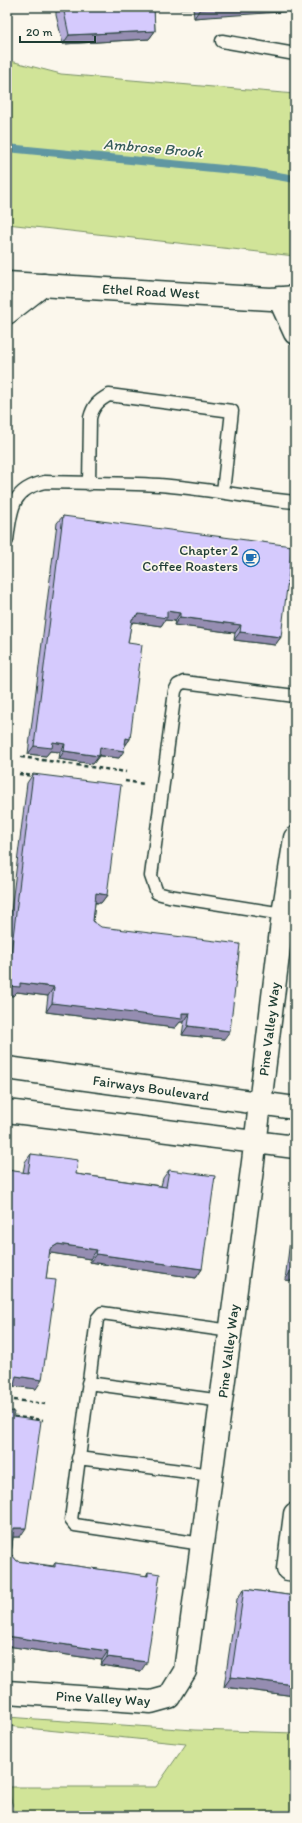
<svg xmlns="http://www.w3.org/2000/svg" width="302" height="1823" font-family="Itim,sans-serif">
<rect width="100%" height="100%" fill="#fbf7ec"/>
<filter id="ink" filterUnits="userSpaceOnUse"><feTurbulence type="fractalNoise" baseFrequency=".025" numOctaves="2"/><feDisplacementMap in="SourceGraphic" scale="8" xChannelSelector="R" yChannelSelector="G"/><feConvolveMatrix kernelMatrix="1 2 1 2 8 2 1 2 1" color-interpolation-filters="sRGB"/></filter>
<g filter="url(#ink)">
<path fill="#d1e498" stroke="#789066" d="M7,60L61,74L295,94V256L7,224Z
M7,1717L194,1730L295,1733V1816H16L7,1787H156L186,1744L7,1726Z"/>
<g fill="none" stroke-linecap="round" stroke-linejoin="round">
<path stroke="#6097a2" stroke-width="8" d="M7,148L254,172L295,179"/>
<g stroke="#1f3d34" stroke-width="15">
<path id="service" d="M222,41L295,54
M89,484L90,418C93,406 98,401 109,395L232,411L223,492
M7,540C11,510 11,489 45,482C83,483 121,483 159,485C204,488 249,498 295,502
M283,914L169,896L157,893L151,876L175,691L178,685L184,682L295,696
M88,1383L222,1401
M78,1458L212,1475
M202,1544L75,1525L71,1520L97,1319L102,1313L231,1331"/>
</g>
<g stroke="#1f3d34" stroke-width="25">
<path id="minor" d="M7,283L271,299L295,297
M279,298L295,333
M7,1068L295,1108
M7,1111L295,1147
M295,1514L288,1569L295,1570
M7,1692L151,1702L169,1697L185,1671L253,1162L283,914L295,838"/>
</g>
<g stroke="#1f3d34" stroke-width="25">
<path id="secondary" d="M7,313L43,285"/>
</g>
<path stroke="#1f3d34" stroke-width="2.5" stroke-dasharray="4 3" stroke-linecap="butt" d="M21,757L126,772
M19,774L34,776
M125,781L144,784
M7,1399L45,1404
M7,1416L43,1420"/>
<use href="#service" stroke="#fbf7ec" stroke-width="12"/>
<use href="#minor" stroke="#fbf7ec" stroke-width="22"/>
<use href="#secondary" stroke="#fbf7ec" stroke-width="22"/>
</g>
<path fill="#b7aeda" stroke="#1f3d34" d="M56,7H295L194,18L193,8L154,9L155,31L149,39L63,44L56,15Z
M63,516L281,637L275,645L234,640L235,633L174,625L175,621L165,620L161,626L134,622L131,624L128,643L130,739L125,746L119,758L99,756L93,764L59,759L60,752L50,751L46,756L28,754L57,523Z
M33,774L107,895L101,903H95L93,921L224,1039L182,1035L184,1022H180L175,1028L46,1012L48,996L17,992L13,996L7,995V943L27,783Z
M31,1154L76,1174L161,1186L163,1178L169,1170L202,1269L196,1278L90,1262V1259L51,1253L49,1254L46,1279L36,1389L14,1386L8,1394H7V1170L23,1173L25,1162Z
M295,1202V1281L285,1280Z
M7,1410L13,1417L20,1537H13L11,1554L17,1561L53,1566L55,1563L146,1576L148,1572L141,1671L101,1665L102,1660L7,1646Z
M244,1589L295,1596V1696L224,1687L237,1599Z"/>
<path fill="#958db1" stroke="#1f3d34" d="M149,7H194L147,10Z
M230,7H295V11L194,18L200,9Z
M155,31L149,39L63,44L69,35Z
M167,611L180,613L175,621L165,620L161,626L134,622L126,627L132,619L139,614Z
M180,617L241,625L235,633L174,625Z
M240,632L281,637L275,645L234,640Z
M126,738L130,739L124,747Z
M53,742L65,744L60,752L50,751L46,756L28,754L34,746Z
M100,747L124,751L119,758L95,755Z
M64,751L99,756L93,764L59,759Z
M96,893L107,895L101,903L90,902Z
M20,983L54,987L48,996L17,992L13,996L7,995V986Z
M52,1003L182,1013H190L184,1022H180L175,1028L46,1012Z
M188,1026L230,1031L224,1039L182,1035Z
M58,1244L97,1250L90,1259L51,1253L44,1258L50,1249Z
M96,1254L202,1269L196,1278L90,1262Z
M291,1271H295V1281L285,1280Z
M16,1376L42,1380L36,1389L14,1386L8,1394H7V1385Z
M14,1528H26L20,1537H8Z
M7,1636L108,1651L102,1660L7,1646Z
M107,1657L147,1662L141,1671L101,1665Z
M231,1677L295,1685V1696L224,1687Z"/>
<path fill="#d5cafd" stroke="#1f3d34" d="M63,7H154L155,31L69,35Z
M200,7H230L200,9Z
M63,516L292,546L281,637L240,632L241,625L180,617V613L167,611V618L139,614L132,619L128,643L142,645L130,739L126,738L124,751L100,747L99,756L64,751L65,744L53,742L52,748L34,746Z
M33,774L121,785L107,895L96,893L93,921L101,927L240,944L230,1031L188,1026L190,1013H182V1019L52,1003L54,987L20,983V987L7,986Z
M31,1154L78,1160L76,1174L166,1187L169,1170L215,1176L202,1269L96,1254L97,1250L58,1244L50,1249L46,1279L56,1280L42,1380L16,1376L14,1386L7,1385V1170L28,1173Z
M295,1242V1271H291Z
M7,1410L14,1412L13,1417L41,1421L26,1528H14L11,1554L17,1561L55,1567V1563L148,1576V1572L160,1574L147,1662L107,1657L108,1651L7,1636Z
M244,1589L295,1596V1685L231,1677Z"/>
</g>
<defs>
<g id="cafe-ring" transform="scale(0.9)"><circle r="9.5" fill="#fbf7ec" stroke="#1f6fb2" stroke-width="1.5"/><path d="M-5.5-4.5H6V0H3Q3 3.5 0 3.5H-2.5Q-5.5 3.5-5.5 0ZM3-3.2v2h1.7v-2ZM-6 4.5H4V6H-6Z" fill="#1f6fb2"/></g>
</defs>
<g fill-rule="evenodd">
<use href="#cafe-ring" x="251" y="558"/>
</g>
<g text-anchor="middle" stroke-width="3.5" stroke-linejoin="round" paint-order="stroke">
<g font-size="14" fill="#1f3d34" stroke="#fbf7ec">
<text transform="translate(151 291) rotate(3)" y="5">Ethel Road West</text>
<text transform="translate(269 1029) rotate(-83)" y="5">Pine Valley Way</text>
<text transform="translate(151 1088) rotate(8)" y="5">Fairways Boulevard</text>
<text transform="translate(228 1351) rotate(-83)" y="5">Pine Valley Way</text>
<text transform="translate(103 1698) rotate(3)" y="5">Pine Valley Way</text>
</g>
<g font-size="14" fill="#1f3d34" stroke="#fbf7ec" text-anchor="end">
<text x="238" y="555">Chapter 2<tspan x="238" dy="16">Coffee Roasters</tspan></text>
</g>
<g font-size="15" font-style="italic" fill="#355b59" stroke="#fbf7ec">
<text transform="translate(153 148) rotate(5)" y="5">Ambrose Brook</text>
</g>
</g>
<rect width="302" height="1823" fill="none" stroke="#fbf7ec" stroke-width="24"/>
<rect x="12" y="12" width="278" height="1799" fill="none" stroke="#1f3d34" stroke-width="1.5" filter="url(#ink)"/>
<path d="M20 36v6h75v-6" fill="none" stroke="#1f3d34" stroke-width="2"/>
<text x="26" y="36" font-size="12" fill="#1f3d34" stroke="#fbf7ec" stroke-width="3" paint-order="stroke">20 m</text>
</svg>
